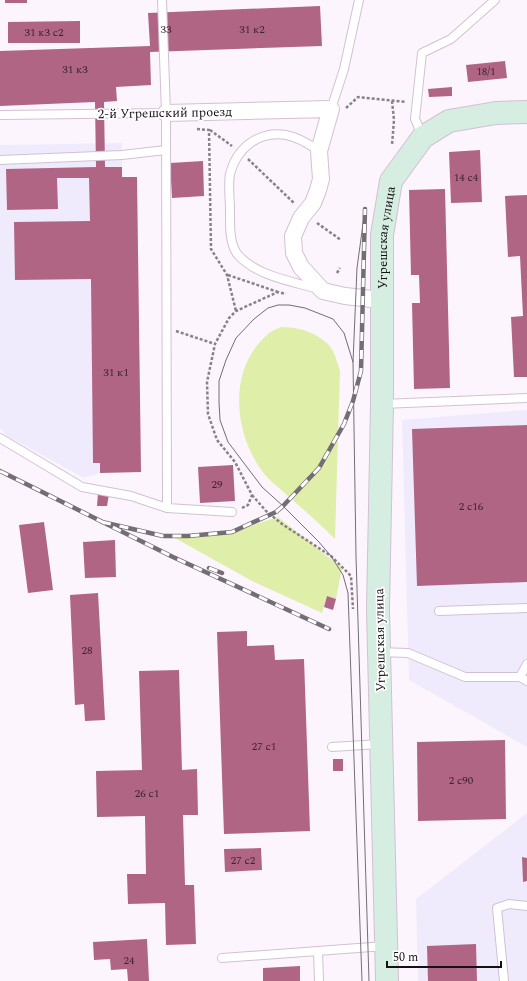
<svg xmlns="http://www.w3.org/2000/svg" width="527" height="981" font-family="Spectral,serif">
<rect width="100%" height="100%" fill="#fdf5fd"/>
<path fill="#efebfd" d="M122,143V177H137L141,472L100,473L84,478L7,436L0,428V145Z
M527,410V747L409,680L402,420Z
M527,813V981H418L416,899Z"/>
<path fill="#dfefaa" d="M281,327C299,327 316,332 329,345C335,352 337,362 340,371L335,539C320,524 304,510 288,496C281,489 272,483 265,475C234,436 226,370 268,334C271,331 277,329 281,327Z
M278,517L342,568L336,599L327,596L322,613L252,581L173,537L232,532Z"/>
<path fill="#b06584" d="M5,0H27V3H5Z
M320,6L322,46L150,52L151,85L116,87L117,101L104,102L105,167H122V177H137L141,472L100,473V463H93L91,279L15,280L14,222L90,221L89,178H57L58,209L7,210L6,169L96,167L95,102L0,106V51L150,46L148,13Z
M80,21V43H8V22Z
M505,61L507,78L468,82L466,65Z
M452,87V96L429,97L428,89Z
M480,150L482,202L451,203L449,152Z
M203,161L204,196L172,198L170,163Z
M445,189L450,388L414,389L412,303H420L419,275H411L409,190Z
M527,195V377H514L511,317L523,316L520,256L508,257L505,196Z
M527,425V582L417,586L412,429Z
M233,465L235,501L200,503L198,467Z
M98,493L109,494L107,506H97Z
M44,522L53,590L28,593L19,525Z
M115,540L116,577L85,578L83,542Z
M98,593L105,720L85,721L84,704L75,705L70,595Z
M327,596L336,599L333,610L324,607Z
M247,631V646L274,645L275,660L304,659L310,831L224,834L217,632Z
M179,670L182,770L197,769L198,815H183L185,885H194L196,944L166,945L165,903L128,904L127,874H146L145,816L97,817L96,771L142,770L139,671Z
M505,740L506,819L418,821L417,742Z
M333,759H343V771H333Z
M261,848L262,870L225,872L224,849Z
M522,857L527,858V881L523,882Z
M147,939L149,981H128L127,969L111,970L110,959L94,960L93,942Z
M476,944L477,981H428L427,946Z
M300,966V981H263V968Z"/>
<g fill="none" stroke-linecap="round" stroke-linejoin="round">
<g stroke="#d3c0d2" stroke-width="10">
<path id="lane" d="M162,0L166,113L167,508
M331,109L344,69L359,0
M0,115L166,113
M423,137L415,119L422,53L451,39L495,0
M0,160L122,155L166,150
M318,289C291,281 257,276 238,255C229,244 230,224 230,210C230,199 228,185 230,174C237,147 259,131 286,135C298,137 309,144 319,151
M382,404L527,398
M0,438L82,487L131,496L167,508L232,512
M439,611L527,608
M379,652L408,653L465,677H520L527,681
M520,677L527,664
M332,747L380,744
M318,951L319,981
M222,958L385,946
M504,981L497,908L509,904L527,906"/>
</g>
<g stroke="#d3c0d2" stroke-width="18">
<path id="street" d="M166,113L331,109L319,151L321,179L318,190L313,203L301,218L293,236L294,253L301,267L323,291L345,296L381,300"/>
</g>
<g stroke="#d3c0d2" stroke-width="24">
<g id="secondary">
<path id="s1" d="M387,981L378,609L382,404V235L391,181L423,137L449,121L496,113L527,112"/>
</g>
</g>
<path stroke="#888188" stroke-width="2.5" stroke-dasharray="3 2" stroke-linecap="butt" d="M392,101L394,120L392,145
M346,108L358,97L406,102
M197,129L209,130L211,249L227,275L236,311
M210,130L232,146
M248,159L294,203
M317,223L341,240
M337,273L340,268
M228,275L278,292
M176,331L215,344
M252,495L266,511L282,524L331,556L351,576L353,609
M242,508L248,505L252,495L235,462L217,440L208,414L207,382L215,344L229,318L236,311L278,292L286,294"/>
<use href="#lane" stroke="#fff" stroke-width="8"/>
<use href="#street" stroke="#fff" stroke-width="16"/>
<use href="#secondary" stroke="#d6ede2" stroke-width="22"/>
<path stroke="#756d75" stroke-width="1" d="M365,209L357,268L353,362L356,556L369,981
M353,362L344,333L333,319L305,308L289,305H278L268,308L254,319L236,338L226,360L219,381V402L220,420L228,442L262,487L283,506L318,541L331,556L343,575L348,593L362,981"/>
<g stroke="#756d75" stroke-width="4.5">
<path id="rail" d="M0,471L173,557L329,629
M102,522L163,536H188L232,532L276,512L283,506L319,468L344,424L353,401L361,371L365,209
M209,568L222,573"/>
</g>
<use href="#rail" stroke="#fff" stroke-width="3" stroke-dasharray="9" stroke-linecap="butt"/>
</g>
<g text-anchor="middle" stroke-width="3.5" stroke-linejoin="round" paint-order="stroke">
<g font-size="11" fill="#3c2432">
<text x="166" y="33">33</text>
<text x="252" y="33">31 к2</text>
<text x="44" y="36">31 к3 с2</text>
<text x="75" y="73">31 к3</text>
<text x="486" y="75">18/1</text>
<text x="466" y="181">14 с4</text>
<text x="116" y="376">31 к1</text>
<text x="217" y="488">29</text>
<text x="471" y="510">2 с16</text>
<text x="87" y="654">28</text>
<text x="264" y="750">27 с1</text>
<text x="461" y="784">2 с90</text>
<text x="147" y="797">26 с1</text>
<text x="243" y="864">27 с2</text>
<text x="129" y="964">24</text>
</g>
<g font-size="13" fill="#160f16" stroke="#fff">
<text transform="translate(165 112) rotate(-1)" y="5">2-й Угрешский проезд</text>
<text dy="5" stroke="none"><textPath href="#s1" startOffset="744">Угрешская улица</textPath></text>
<text transform="translate(379 640) rotate(-91)" y="5">Угрешская улица</text>
</g>
</g>
<path d="M387 961v6h114v-6" fill="none" stroke="#160f16" stroke-width="2"/>
<text x="393" y="961" font-size="12" fill="#160f16" stroke="#ffffff" stroke-width="3" paint-order="stroke">50 m</text>
</svg>
